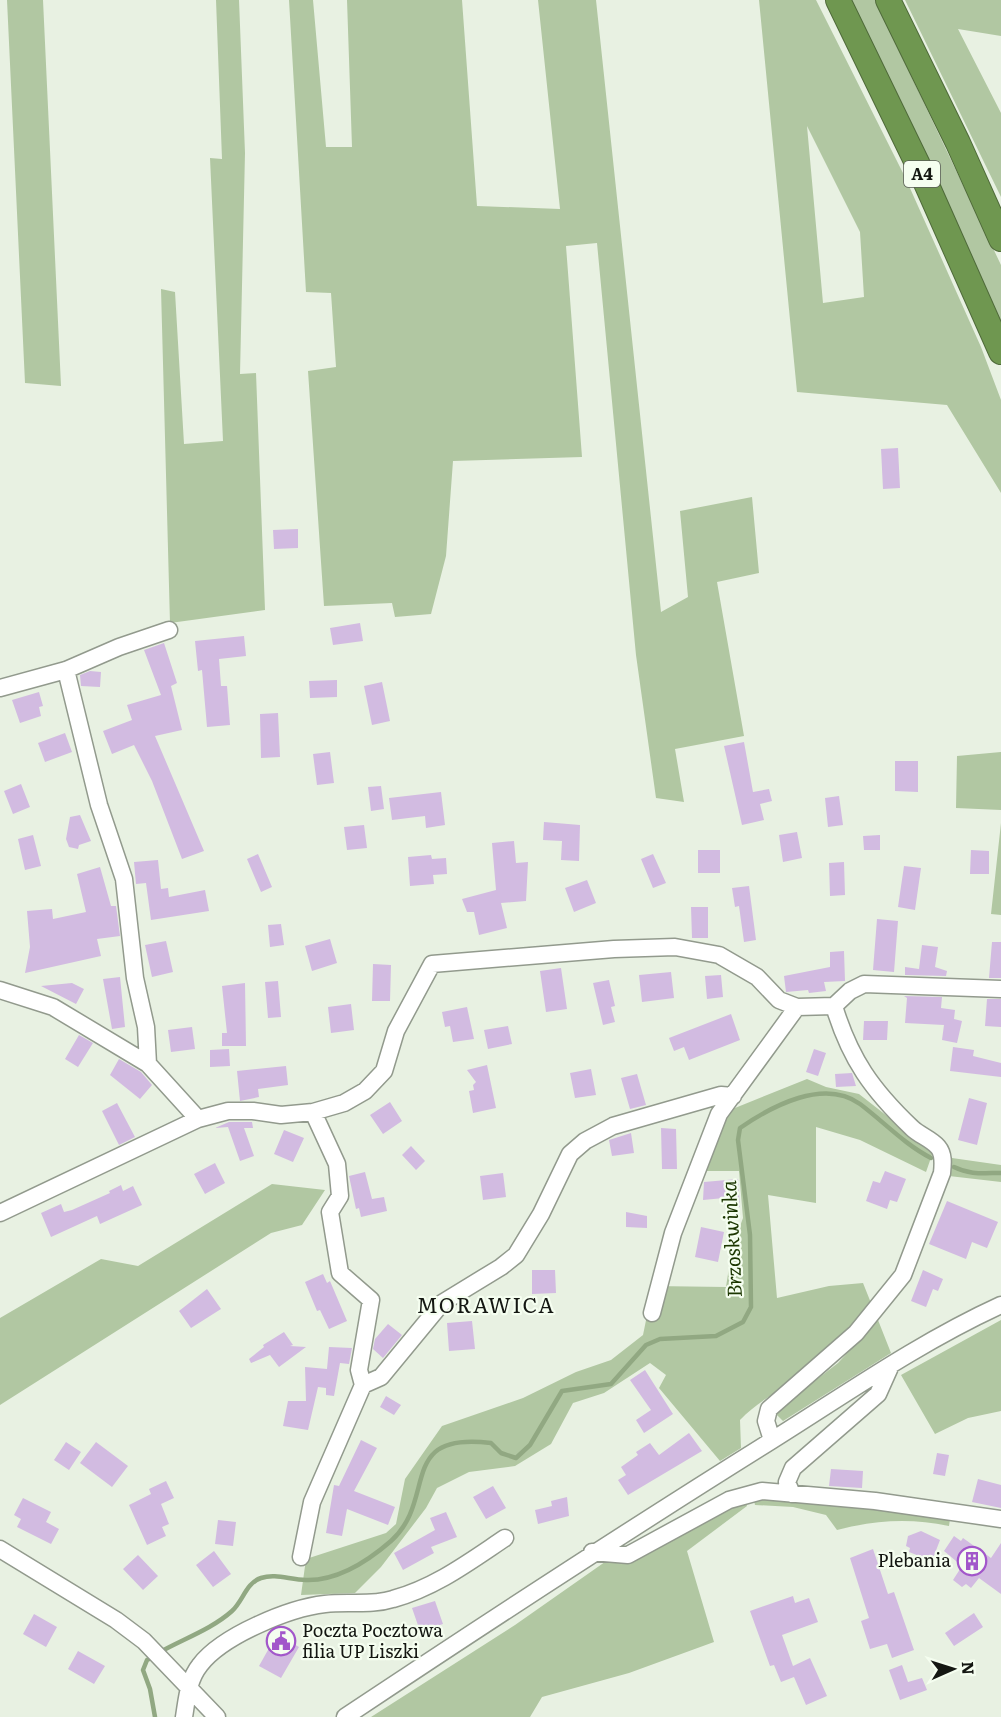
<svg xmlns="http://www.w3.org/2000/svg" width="1001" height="1717" font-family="Literata,serif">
<rect width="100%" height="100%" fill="#e8f1e2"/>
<path fill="#b1c7a2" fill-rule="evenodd" d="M7,0H43L61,386L25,383Z
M216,0H239L245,153L240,374L256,373L265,610L170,623L161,289L175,292L184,444L223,441L210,158L222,159Z
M289,0H313L326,147H352L347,0H462L477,206L560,209L538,0H596L661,612L688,597L680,511L752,497L759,573L717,582L744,736L675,749L684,802L656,798L636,655L597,243L566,246L582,457L453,461L446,556L431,614L395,617L392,603L324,606L308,371L336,367L331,293L306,292Z
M759,0H816L905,177L981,347L1001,400V493L947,405L797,392ZM807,126L860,232L864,297L823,303Z
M849,0H875L1001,265V327Z
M905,0H1001V36L958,29L1001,113V197Z
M1001,752V810L956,808L957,756Z
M1001,823V915L991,914Z
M807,1079L826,1087L859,1094L933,1152L926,1172L860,1140L816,1127V1203L768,1195L777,1298L829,1286L863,1283L871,1303C850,1330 826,1359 796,1379C776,1393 757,1402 740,1420L741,1448L720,1461L659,1388L666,1375L650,1363L604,1393L573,1403L551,1444L515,1466L469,1472L437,1488L426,1508L381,1567L355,1593L301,1595L306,1559L386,1533L396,1524L405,1479L442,1426L523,1398L576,1372L611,1360L643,1335L653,1286L726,1287L732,1248L743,1218L739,1171H703L730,1110Z
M952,1158L1001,1165V1182L949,1176Z
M272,1184L325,1190L302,1225L271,1233L0,1405V1318L101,1259L138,1266Z
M878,1320L891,1353L783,1421L776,1414L781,1407L838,1363Z
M1001,1320V1411L968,1418L935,1434L901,1375Z
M772,1498L892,1508L950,1519L949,1526C910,1518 876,1520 837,1530L826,1515L793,1507L755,1505L754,1501Z
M746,1501L747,1506L687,1551L714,1642L629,1673L542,1697L530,1717H371L515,1625L612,1557L726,1506Z"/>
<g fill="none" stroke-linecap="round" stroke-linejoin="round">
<path stroke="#91a882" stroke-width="4.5" d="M954,1167C970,1175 983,1173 1001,1173
M160,1652C183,1639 212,1629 232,1611C243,1601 246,1583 261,1578C276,1573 290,1580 306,1580C338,1581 368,1561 391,1541C438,1499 396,1431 491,1443L501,1453L516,1458L530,1445L562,1391L611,1384L646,1345L660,1339L716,1336L743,1322L751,1307L750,1235L738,1140L740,1128C772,1106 824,1078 860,1104C884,1122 904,1144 931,1158
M153,1657L147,1660L143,1670L150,1689L155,1717"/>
</g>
<path fill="#d2bbe1" d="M898,448L900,488L883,489L881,449Z
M298,529V548L274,549L273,530Z
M360,623L363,641L333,645L330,628Z
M244,636L246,656L219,659L221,686H227L230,725L207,727L202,670L198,671L195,641Z
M164,643L177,683L171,686L182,730L155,736L204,851L182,859L152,781L134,745L112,754L103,731L132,720L127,705L161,695L144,650Z
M90,671L101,672L100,687L81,686L80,675Z
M337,680V697L310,698L309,681Z
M382,682L390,721L372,725L364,686Z
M39,692L43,706L39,707L41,716L20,723L12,700Z
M278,713L280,757L261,758L260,714Z
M65,733L72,752L45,762L38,743Z
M744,742L753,792L769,789L772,801L760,804L764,820L742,825L724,746Z
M330,752L334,783L317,785L313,754Z
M895,761H918V792L895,791Z
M21,784L30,807L13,814L4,791Z
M381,786L384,809L371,811L368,787Z
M441,792L445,825L426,828L425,816L392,820L389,798Z
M839,796L843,825L828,827L825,798Z
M80,815L91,841L79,845L78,849L69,847L66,839L70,817Z
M544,822L580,825L579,861L561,860L562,841L543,840Z
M364,825L367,848L347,850L344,827Z
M797,832L802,858L783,862L779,835Z
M33,835L41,866L25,870L18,839Z
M880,835V850H864L863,836Z
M514,841L516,863L528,862L526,901L501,903L507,928L479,935L474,912H467L462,899L496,890L492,843Z
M698,850H720V873H698Z
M971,850L989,851V874H970Z
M258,854L272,887L261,892L247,859Z
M653,854L666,883L653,888L641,859Z
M431,855L432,859L446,858L447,874L433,875L434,884L410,886L408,857Z
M158,860L161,889L168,888L169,897L205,890L209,911L151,920L146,883L136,884L134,862Z
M844,862L845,895L830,896L829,863Z
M904,866L921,868L915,910L898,907Z
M100,867L111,906H116L120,936L97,939L101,956L25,973L30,947L27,911L52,909L53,919L86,912L77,874Z
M587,880L596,903L574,912L565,888Z
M749,886L756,940L744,942L739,906L735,907L732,888Z
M691,907H708V938H692Z
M877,919L898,921L894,972L873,970Z
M281,924L284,945L270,947L268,925Z
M330,939L337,963L312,971L305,946Z
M166,941L173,972L152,977L145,945Z
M992,942H1001V978H989Z
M922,945L938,947L935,967L947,971L946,976L905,975V967L919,969Z
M844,951L845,981L824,982L826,991L809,993L808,990L786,992L784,976L830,967V952Z
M373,964L391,965L390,1001H372Z
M561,968L567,1009L546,1012L540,971Z
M671,972L674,998L642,1002L639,975Z
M721,975L723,997L707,999L705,976Z
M120,977L125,1027L112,1029L103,979Z
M609,980L615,1006L611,1007L615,1022L603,1025L593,983Z
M278,981L281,1017L268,1018L265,982Z
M72,983L84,989L76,1004L41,986Z
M245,983L246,1046H222V1033H227L222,986Z
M904,996L942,997L941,1008L955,1010L954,1019L962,1021L957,1043L942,1040L944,1025L905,1023L907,998Z
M987,999H1001V1027L985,1026Z
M351,1004L354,1030L331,1033L328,1007Z
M467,1007L474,1039L453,1042L450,1026L445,1027L442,1012Z
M731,1014L740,1040L689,1060L684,1047L674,1051L669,1038Z
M864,1021H888L887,1040H863Z
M508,1026L512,1044L488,1049L484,1030Z
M192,1027L195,1049L171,1052L168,1030Z
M79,1035L93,1043L78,1067L65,1059Z
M953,1047L974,1050L973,1056L1001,1063V1077L950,1071Z
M229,1049L230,1066L210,1067V1050Z
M814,1049L826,1053L818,1076L806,1072Z
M119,1059L141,1072L152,1085L140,1099L110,1075Z
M487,1065L496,1108L473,1113L469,1091L474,1090L473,1085L476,1082L467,1070Z
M286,1066L288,1085L258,1089L259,1097L240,1101L237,1071Z
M591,1069L596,1095L575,1098L570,1073Z
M852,1073L856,1086L836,1087L835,1074Z
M637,1074L646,1105L630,1109L621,1078Z
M969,1098L987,1103L977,1145L958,1140Z
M390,1102L402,1121L383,1134L370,1115Z
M117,1103L135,1137L119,1145L102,1111Z
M229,1122H252L253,1128H244L254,1156L240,1161L228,1127L215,1128Z
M661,1128L676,1129L677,1169H662Z
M284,1130L304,1138L293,1162L274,1154Z
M631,1133L634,1153L612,1156L609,1140Z
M411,1146L425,1161L416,1170L402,1155Z
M215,1163L225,1183L205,1194L194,1174Z
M885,1171L906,1179L897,1202L890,1200L887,1209L866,1201L873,1181L880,1183Z
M365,1172L372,1199L384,1197L387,1211L361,1217L359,1208L356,1209L349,1176Z
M503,1173L506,1197L483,1200L480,1176Z
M738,1179L740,1207L725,1209L724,1198L703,1200L704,1182Z
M121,1185L123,1191L133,1186L142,1205L100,1224L97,1216L51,1237L41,1213L61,1204L64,1212L72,1210L110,1193L109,1191Z
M947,1201L998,1222L987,1248L972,1242L966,1259L929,1244Z
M626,1212L647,1216V1228L626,1227Z
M701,1227L724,1232L718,1262L695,1257Z
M532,1270H555L556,1293L532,1294Z
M923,1270L943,1279L938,1291L933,1289L926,1307L911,1301Z
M323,1274L327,1283L330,1281L347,1321L329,1329L320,1310L317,1311L305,1282Z
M207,1289L221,1309L191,1328L179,1311Z
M472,1321L475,1349L449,1351L447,1323Z
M388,1324L402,1335L383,1358L373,1349L375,1339Z
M284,1332L293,1345L290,1346L306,1347L279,1367L270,1355L251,1363L249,1359L264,1347L263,1345Z
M329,1347L352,1348L349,1364L340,1363L334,1396L326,1395V1388L318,1387L308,1430L283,1426L288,1401H306L305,1367L327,1369Z
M645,1370L673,1414L644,1433L636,1420L651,1410L630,1380Z
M386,1396L401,1405L394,1415L380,1407Z
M689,1433L702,1451L628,1495L618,1480L626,1475L621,1467L638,1455L636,1452L650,1443L659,1455Z
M361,1440L377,1448L354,1491L395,1507L388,1525L347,1509L342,1536L326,1533L334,1485L339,1486Z
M66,1442L81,1452L69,1470L54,1460Z
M96,1442L128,1466L112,1487L80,1463Z
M937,1453L949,1455L945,1476L933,1474Z
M831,1469L863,1471L862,1488L829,1486Z
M978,1479L1001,1485V1508L972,1502Z
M166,1481L174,1498L161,1504L169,1524L162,1527L166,1536L147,1545L129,1505L151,1494L149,1489Z
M493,1486L506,1508L486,1519L473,1497Z
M567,1497L569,1516L538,1524L535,1510L552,1506L551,1501Z
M23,1498L51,1512L46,1522L59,1529L51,1544L17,1527L21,1519L14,1515Z
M446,1512L457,1537L431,1547L434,1553L403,1570L394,1553L435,1530L430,1518Z
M218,1520L236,1522L233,1546L215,1544Z
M921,1531L940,1540L932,1561L909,1552L910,1548L906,1546L908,1536Z
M954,1536L961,1541L963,1538L991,1558L1001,1543V1594L979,1578L971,1588L966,1584L962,1587L953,1580L962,1566L944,1551Z
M873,1549L888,1594L894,1592L914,1650L892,1658L887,1644L870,1649L861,1621L869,1618L850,1558Z
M214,1551L231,1574L213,1587L196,1565Z
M138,1555L158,1576L143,1590L123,1569Z
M793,1596L795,1603L809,1598L818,1622L782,1635L793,1666L810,1658L827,1696L806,1705L794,1677L781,1682L774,1665L770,1666L750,1611Z
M435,1601L443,1624L420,1631L412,1608Z
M974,1613L983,1627L954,1646L945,1633Z
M34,1614L57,1627L46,1647L23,1634Z
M277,1634L299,1647L281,1678L259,1666Z
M78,1651L105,1666L94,1684L68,1669Z
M902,1665L908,1682L922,1678L927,1690L900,1700L889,1670Z"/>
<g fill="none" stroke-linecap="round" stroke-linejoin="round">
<g stroke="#929a8d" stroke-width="19">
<path id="minor" d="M66,670L99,805L124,879L135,978L146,1027L148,1064
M0,688L66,670L119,647L169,630
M0,990L53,1007L148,1064L198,1119
M834,1006L850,991L864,984L1001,989
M0,1213L198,1119L228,1111H253L281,1115L313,1112L344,1103L365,1091L384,1071L396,1031L432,964L614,949L675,947L719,955L757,977L779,1000L797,1007L834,1006C850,1059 872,1090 912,1128C919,1135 931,1139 938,1147C944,1154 943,1164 942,1173L903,1275L856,1333L769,1409L766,1421L772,1440
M652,1313L673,1233L719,1114L797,1007
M363,1385L381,1377L442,1303L501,1267L516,1255L541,1214L570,1154L585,1141L613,1126L721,1095L733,1096
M792,1494L787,1482L793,1468L878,1394L891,1365
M0,1549L116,1620L144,1641L217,1717
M592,1552L628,1555L729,1500L762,1491L875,1501L1001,1519
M301,1557L312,1502L363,1385L359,1370L371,1300L340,1273L330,1212L340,1196L337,1164L313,1112
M184,1717C187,1699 188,1680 200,1665C222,1636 289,1608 325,1604C348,1601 371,1606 393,1599C436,1587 469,1562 505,1538
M345,1717C486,1623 627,1531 771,1441C846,1394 920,1342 1001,1305"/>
</g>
<g stroke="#4f6a3a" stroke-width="26">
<path id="highway" d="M838,0L918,165L1001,352
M888,0L958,143L1001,239"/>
</g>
<use href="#minor" stroke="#fff" stroke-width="16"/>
<use href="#highway" stroke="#6f9750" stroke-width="24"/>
</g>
<defs>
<g id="building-ring" transform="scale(1.5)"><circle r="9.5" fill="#f5fef0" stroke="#a257ca" stroke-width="1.5"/><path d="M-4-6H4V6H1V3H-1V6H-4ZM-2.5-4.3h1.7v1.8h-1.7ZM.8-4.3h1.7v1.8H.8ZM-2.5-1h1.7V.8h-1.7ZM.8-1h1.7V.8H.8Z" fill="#a257ca"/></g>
<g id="civic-ring" transform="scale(1.5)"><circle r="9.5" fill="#f5fef0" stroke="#a257ca" stroke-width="1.5"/><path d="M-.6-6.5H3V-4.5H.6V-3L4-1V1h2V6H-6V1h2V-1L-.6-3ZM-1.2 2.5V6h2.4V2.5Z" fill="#a257ca"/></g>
</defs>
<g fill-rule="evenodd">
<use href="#building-ring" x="972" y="1561"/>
<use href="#civic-ring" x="281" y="1641"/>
</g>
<g text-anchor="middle" stroke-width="4.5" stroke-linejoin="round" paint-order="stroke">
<rect fill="#f5fef0" stroke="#585c55" stroke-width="1.5" x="904" y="161" width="36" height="26" rx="4.5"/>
<g font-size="16" font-weight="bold" fill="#141712">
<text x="922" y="180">A4</text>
</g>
<g font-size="18" fill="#141712" stroke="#f5fef0" text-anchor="end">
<text x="951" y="1567">Plebania</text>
<text x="302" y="1637" text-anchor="start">Poczta Pocztowa<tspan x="302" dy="21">filia UP Liszki</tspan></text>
</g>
<g font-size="20" font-style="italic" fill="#1b3600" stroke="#f5fef0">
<text transform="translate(732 1239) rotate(-93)" y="7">Brzoskwinka</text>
</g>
<g font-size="21" letter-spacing="1.5" fill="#141712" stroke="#f5fef0">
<text x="486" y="1313">MORAWICA</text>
</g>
</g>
<g transform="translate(953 1669) rotate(87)" stroke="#f5fef0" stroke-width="4.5" paint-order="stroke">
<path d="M0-4.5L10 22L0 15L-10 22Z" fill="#141712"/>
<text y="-9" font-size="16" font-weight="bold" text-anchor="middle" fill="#141712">N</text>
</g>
</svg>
